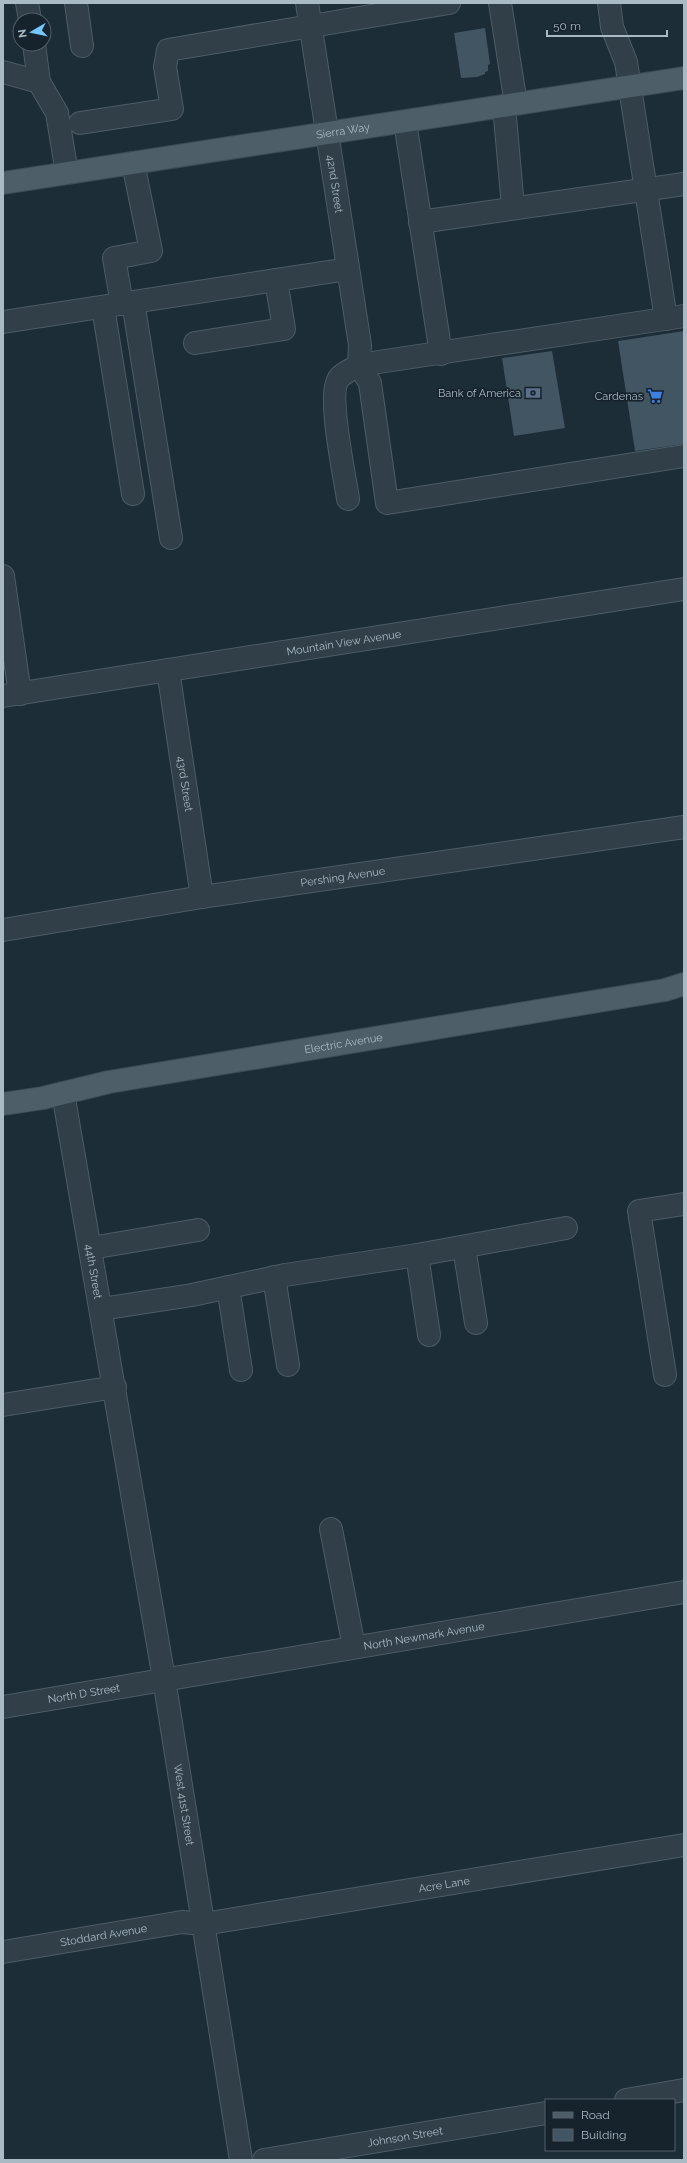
<svg xmlns="http://www.w3.org/2000/svg" width="687" height="2163" font-family="Raleway,sans-serif">
<rect width="100%" height="100%" fill="#1d2d37"/>
<path fill="#425562" d="M485,28L490,64L488,65V71L485,72V74L477,77L461,78L454,33Z
M684,331V444L635,451L618,341Z
M552,351L565,428L514,436L502,358Z"/>
<g fill="none" stroke-linecap="round" stroke-linejoin="round">
<g stroke="#4d5c66" stroke-width="24">
<g id="minor">
<path d="M27,3L30,20"/>
<path d="M76,3L82,46"/>
<path id="s1" d="M307,3L360,345L359,365"/>
<path d="M500,3L516,104"/>
<path d="M609,3L612,27L626,62L666,319"/>
<path d="M34,44L39,82L57,113L67,173"/>
<path d="M3,72L39,82"/>
<path d="M504,106L513,207"/>
<path d="M405,122L441,354"/>
<path d="M80,123L172,109L165,67L168,50L449,3"/>
<path d="M420,222L684,184"/>
<path d="M133,302L171,538"/>
<path d="M122,304L114,258L151,251L133,163"/>
<path d="M103,307L133,494"/>
<path d="M3,322L348,269"/>
<path d="M195,343L284,329L276,280"/>
<path d="M359,365L370,383L387,503L684,456"/>
<path d="M348,499C345,477 326,391 340,377C345,372 353,369 359,365L684,316"/>
<path d="M3,576L20,694"/>
<path id="s2" d="M168,670L202,897"/>
<path id="s3" d="M3,696L684,589"/>
<path id="s4" d="M3,930L202,897L684,827"/>
<path id="s5" d="M63,1093L164,1679L241,2160"/>
<path d="M464,1247L476,1323"/>
<path d="M91,1248L198,1230"/>
<path d="M417,1255L429,1335"/>
<path d="M274,1277L288,1365"/>
<path d="M228,1287L241,1370"/>
<path d="M101,1309L192,1295L285,1275L417,1255L566,1228"/>
<path d="M665,1375L639,1211L684,1204"/>
<path d="M3,1405L115,1387"/>
<path d="M331,1529L354,1647"/>
<path id="s6" d="M3,1707L684,1592"/>
<path id="s7" d="M3,1952L182,1922L204,1924L684,1845"/>
<path d="M626,2100L684,2090"/>
<path id="s8" d="M264,2160L546,2113"/>
</g>
</g>
<g stroke="#3c4a54" stroke-width="24">
<g id="major">
<path id="s9" d="M3,183L684,78"/>
<path id="s10" d="M3,1104L43,1098L109,1082L665,990L684,984"/>
</g>
</g>
<use href="#minor" stroke="#303f48" stroke-width="22"/>
<use href="#major" stroke="#4e5e68" stroke-width="22"/>
</g>
<defs>
<g id="bank-bare" transform="scale(1.2)"><path d="M-6-4H6V4H-6ZM0-2.3a2.3 2.3 0 1 0 0 4.6a2.3 2.3 0 1 0 0-4.6Z" fill="#5c6f8a" stroke="#16232c" stroke-width="2.5" paint-order="stroke"/></g>
<g id="supermarket-bare" transform="scale(1.2)"><path d="M-6-5.5h2.5l.6 2H6L4.5 2H-2.5L-4.4-4H-6ZM-1.5 3.2a1.3 1.3 0 1 0 .1 0ZM3 3.2a1.3 1.3 0 1 0 .1 0Z" fill="#3f7fe0" stroke="#16232c" stroke-width="2.5" paint-order="stroke"/></g>
</defs>
<g fill-rule="evenodd">
<use href="#bank-bare" x="533" y="393"/>
<use href="#supermarket-bare" x="655" y="396"/>
</g>
<g text-anchor="middle" stroke-width="3.5" stroke-linejoin="round" paint-order="stroke">
<g font-size="11" fill="#a9bac5" stroke="#16232c">
<text dy="4" stroke="none"><textPath href="#s9" startOffset="344">Sierra Way</textPath></text>
<text dy="4" stroke="none"><textPath href="#s1" startOffset="183">42nd Street</textPath></text>
<text dy="4" stroke="none"><textPath href="#s3" startOffset="345">Mountain View Avenue</textPath></text>
<text dy="4" stroke="none"><textPath href="#s2" startOffset="115">43rd Street</textPath></text>
<text dy="4" stroke="none"><textPath href="#s4" startOffset="344">Pershing Avenue</textPath></text>
<text dy="4" stroke="none"><textPath href="#s10" startOffset="346">Electric Avenue</textPath></text>
<text dy="4" stroke="none"><textPath href="#s5" startOffset="181">44th Street</textPath></text>
<text dy="4" stroke="none"><textPath href="#s6" startOffset="427">North Newmark Avenue</textPath></text>
<text dy="4" stroke="none"><textPath href="#s6" startOffset="82">North D Street</textPath></text>
<text dy="4" stroke="none"><textPath href="#s5" startOffset="722">West 41st Street</textPath></text>
<text dy="4" stroke="none"><textPath href="#s7" startOffset="447">Acre Lane</textPath></text>
<text dy="4" stroke="none"><textPath href="#s7" startOffset="102">Stoddard Avenue</textPath></text>
<text dy="4" stroke="none"><textPath href="#s8" startOffset="143">Johnson Street</textPath></text>
</g>
<g font-size="11" fill="#a9bac5" stroke="#16232c" text-anchor="end">
<text x="521" y="397">Bank of America</text>
<text x="643" y="400">Cardenas</text>
</g>
</g>
<rect width="687" height="2163" fill="none" stroke="#a9bac5" stroke-width="8"/>
<rect x="545" y="2099" width="130" height="52" fill="#16232c" stroke="#515f69"/>
<rect x="553" y="2112" width="20" height="6" fill="#4e5e68" stroke="#515f69"/>
<text x="581" y="2119" font-size="12" fill="#a9bac5">Road</text>
<rect x="553" y="2129" width="20" height="12" fill="#425562" stroke="#515f69"/>
<text x="581" y="2139" font-size="12" fill="#a9bac5">Building</text>
<g transform="translate(32 32) rotate(261)"><circle r="19" fill="#16232c" stroke="#515f69"/>
<path d="M0-3L7 15L0 10L-7 15Z" fill="#75c6ff"/>
<text y="-6" font-size="11" font-weight="bold" text-anchor="middle" fill="#a9bac5">N</text>
</g>
<path d="M547 30v6h120v-6" fill="none" stroke="#a9bac5" stroke-width="2"/>
<text x="553" y="30" font-size="12" fill="#a9bac5" stroke="#16232c" stroke-width="3" paint-order="stroke">50 m</text>
</svg>
